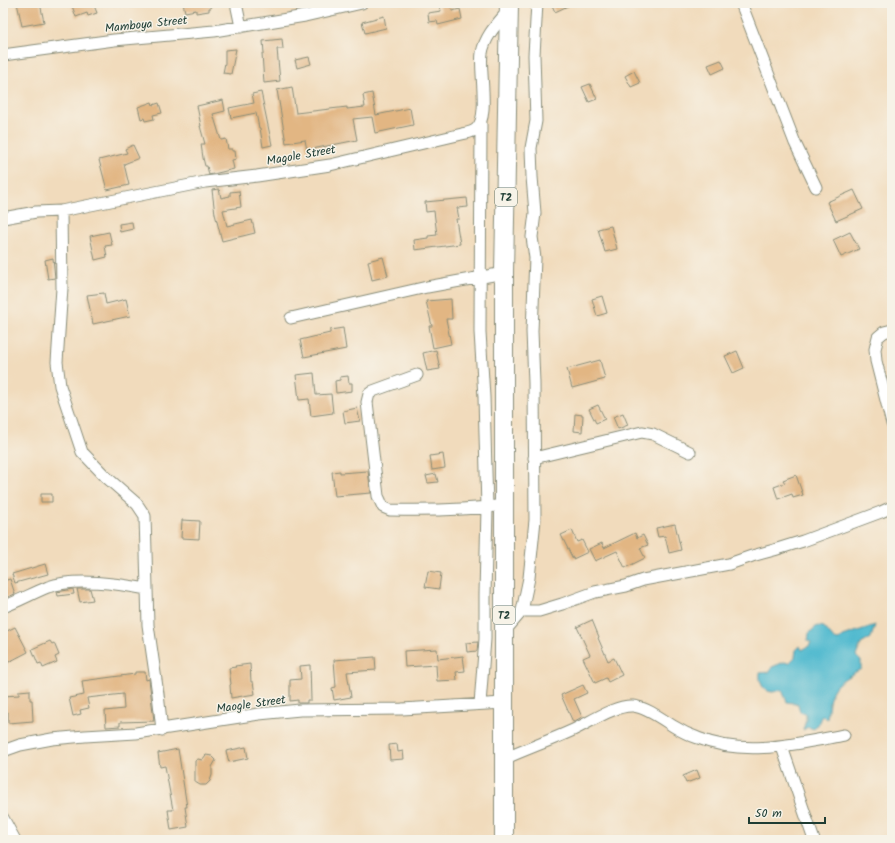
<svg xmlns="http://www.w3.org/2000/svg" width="895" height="843" font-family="Kalam,sans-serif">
<rect width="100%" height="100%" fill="#f7f3e8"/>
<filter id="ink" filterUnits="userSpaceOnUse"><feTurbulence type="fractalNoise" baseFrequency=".025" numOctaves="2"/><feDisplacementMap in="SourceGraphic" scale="8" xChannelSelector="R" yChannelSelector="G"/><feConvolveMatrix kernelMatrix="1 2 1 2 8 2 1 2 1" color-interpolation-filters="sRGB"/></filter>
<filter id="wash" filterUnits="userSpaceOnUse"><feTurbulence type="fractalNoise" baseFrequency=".012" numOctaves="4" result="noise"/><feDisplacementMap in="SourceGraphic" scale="16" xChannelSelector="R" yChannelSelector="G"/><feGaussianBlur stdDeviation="0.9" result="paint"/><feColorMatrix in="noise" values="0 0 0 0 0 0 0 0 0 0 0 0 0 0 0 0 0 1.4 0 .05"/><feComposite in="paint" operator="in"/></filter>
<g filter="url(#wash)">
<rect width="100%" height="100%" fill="#f1dbbc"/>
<path fill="#51bacf" stroke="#387c82" d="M875,625L871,638L861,644L856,656L861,661V669C833,685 830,686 827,719L822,715L818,724L814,729L808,727L803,730L806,720V714L800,712L798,704L787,702L782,690C779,690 775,692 772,692C762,691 759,681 760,673L769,672L772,667L784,662L789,663L795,657L796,650L800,646L802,650L809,646L811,642L808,641L809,633L817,626L824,627L834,639L839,640L843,636Z"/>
<g id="blocks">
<path fill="#e2b683" d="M17,3H40L44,22L22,26Z
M71,3H93L97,13L88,16L87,13L76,17Z
M183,3H211V8H209V11L196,13V10L185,12Z
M297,3H321V5L298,10Z
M439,3H450L452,11L460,9L462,19L438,25L437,21L429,22L428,13L441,11Z
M551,3H574L555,12Z
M384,16L386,28L365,33L362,22Z
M282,39L283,49H277L280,81L264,83L262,53H264L263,41Z
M236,49L231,74L223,73L225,63V50Z
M309,57L311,64L297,68L295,60Z
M721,60L725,68L712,74L708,65Z
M634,71L640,83L631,87L625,76Z
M590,84L597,99L589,102L582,87Z
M292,87L296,113L347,107V109L365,107L363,95L372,93L376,115L410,108L413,125L375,133L372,117L353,119L357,140L307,150L305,140L286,143L277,90Z
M261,92L272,145L263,147L260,128H259L256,113L231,118L229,108L254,103L252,94Z
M223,100L225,111L213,114L221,140L226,139L228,149H232V151H235L236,159L232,160L234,169L209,175L207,166H205L203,158L201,144H205L200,126H201L197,106Z
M152,102L153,105L159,103L162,113L153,115L154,119L145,121L144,118L141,119L138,107Z
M133,145L139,158L124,164L129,185L107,190L99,160L127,153L125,149Z
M219,189L221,198L230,196V192L239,191L241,207L223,210L227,226L252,220L255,233L222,241L215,214L212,190Z
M854,190L863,209L836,221L827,202Z
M467,198L468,207L457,208L459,219H456L460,244L415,250L414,240L428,238V236L437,235L434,211L426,212L425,202Z
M132,222L133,229L120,232L119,224Z
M611,226L617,249L605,252L598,229Z
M109,232L112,245L105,246L107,257L95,260L90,236Z
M850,232L859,249L841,257L833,240Z
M383,257L388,276L372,280L368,261Z
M53,258L55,278L48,279L45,260Z
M104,293L106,304L126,299L130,316L93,324L87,295Z
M602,296L607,313L597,316L592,299Z
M451,299L452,319H446L451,344L433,348L429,326H432L426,301Z
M343,328L346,349L304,357L300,340L330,333V330Z
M436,350L440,369L427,371L423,353Z
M737,351L744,368L733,373L725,356Z
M600,360L605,379L572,388L567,369Z
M314,373L316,395L331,394L333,413L311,416L309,399L299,400L296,375Z
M348,376L349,383H352V391L336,393L335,381L340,380V377Z
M598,405L605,419L596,423L589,409Z
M357,408L360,421L345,423L343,411Z
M623,413L628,425L618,429L613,417Z
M575,414L583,415L582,432L574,431Z
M443,454L445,468L432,470L430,456Z
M340,471V473L368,471L371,493L335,496L332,472Z
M436,474L438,482L428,483L426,476Z
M796,475L803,495L793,498L792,494L778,499L774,487L785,483L783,480Z
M41,494H52V502H41Z
M182,520L200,521L199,539L181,538Z
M675,524L681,550L669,553L665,536L658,537L656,528Z
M572,530L577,542L582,540L588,552L573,559L561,535Z
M635,533L637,538L643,535L648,545L640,548L645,558L625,568L617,551L595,561L589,549L602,543L604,548Z
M45,564L48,574L15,583L12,574Z
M428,571L441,573L439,589L425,587Z
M10,579L15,594L3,599V581Z
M73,589L74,594L58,596L57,592Z
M77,589H90L93,600L80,602Z
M592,620L599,637L598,638L608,661L614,658L622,675L608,682L606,678L595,683L583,658L590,655L577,627Z
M15,627L28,652L3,665V633Z
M50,641L52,644L54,643L59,655L55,657L57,662L43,668L41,663L38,664L32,649Z
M478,642L477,651L467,652L466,643Z
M437,649L438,659L463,656L465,671L456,672L457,680L437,681L436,665L405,667L404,651Z
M375,657L376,670L347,672L351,697L334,700L332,688L336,687L334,660Z
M250,664L251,682H253L255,694L231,698L230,685L231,684L229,668L236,667L235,666Z
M310,665L311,700H307V703H298V700L290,701V680L301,679L300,666Z
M135,672H145L146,680L149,679L154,721L120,722V726L106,727L105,711L124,709L123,694L87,698L89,708L80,710L81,714L73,716L69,698L84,695L82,681L135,674Z
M583,685L587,693L574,699L582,717L573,722L561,695Z
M30,690V700H32L33,721L8,723V712H3V696L19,695V691Z
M397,744L398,752L403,751L404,759L390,760L389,745Z
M246,747L248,758L229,762L226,751Z
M178,749L187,807H185L188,827L171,830L168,810H173L165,766L160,767L158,753Z
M206,755L212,756L216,760L212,767V775L210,781L206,785H200L195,782V761L198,759L202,760Z
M697,770L700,778L686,783L683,776Z"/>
</g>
</g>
<g filter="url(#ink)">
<use href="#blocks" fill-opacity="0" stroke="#888c78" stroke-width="1"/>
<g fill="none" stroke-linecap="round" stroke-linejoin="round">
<g stroke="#888c78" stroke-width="13">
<path id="minor" d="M236,3L241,27
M741,3L795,143L816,187
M3,55L114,40L214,31L305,16L362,3
M61,211L62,288L57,362L60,386L82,452L105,476L137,504L145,516L148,625L158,694L162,730
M3,218L36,212L61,211L205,182L257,176L330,165L462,134C466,133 473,132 476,129C490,118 479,70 482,53C485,36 497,24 508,11
M291,318L427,287L504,273
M892,330L884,332L878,337L875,349L876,361L892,424
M417,375L373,391L369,394L367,402L378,496L383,507L390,510C428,511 467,510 505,505
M534,458L642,432L653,434L690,452
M3,607C19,601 33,593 48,587C75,577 119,584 147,589
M522,611H539L562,604L595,592L626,586L643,580L729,564L752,556L774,550L803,541L881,512L892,507
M504,632L522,611L529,578L535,520L534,383L532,331L535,258L532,237L535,213L532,177L531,148L536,121L534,55L537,3
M480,704L485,639V594L487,508L484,397L480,332L481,123
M782,747L814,840
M3,751L20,745L52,739L85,736L136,733L259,714L300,710L402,709L504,703
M504,759C526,749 549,741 571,731C589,723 614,705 633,706C646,707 662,719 673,726C681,731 689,735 698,738C745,757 796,744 844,735
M3,818L15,840"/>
</g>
<g stroke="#888c78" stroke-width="20">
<path id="trunk" d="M504,840V273L509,3"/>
</g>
<use href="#minor" stroke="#fff" stroke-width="11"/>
<use href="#trunk" stroke="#fff" stroke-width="18"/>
</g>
</g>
<g text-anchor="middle" stroke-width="3" stroke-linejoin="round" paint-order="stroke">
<g fill="#f7f3e8" stroke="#60746a" stroke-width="1">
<rect x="495" y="188" width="22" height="18" rx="3"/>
<rect x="493" y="606" width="22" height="18" rx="3"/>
</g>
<g font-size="11" font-weight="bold" fill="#1f3d34">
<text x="506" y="201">T2</text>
<text x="504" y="619">T2</text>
</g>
<g font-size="12" fill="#1f3d34" stroke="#f7f3e8">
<text transform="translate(146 24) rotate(-6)" y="4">Mamboya Street</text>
<text transform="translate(301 155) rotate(-10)" y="4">Magole Street</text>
<text transform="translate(251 704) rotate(-8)" y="4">Maogle Street</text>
</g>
</g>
<rect width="895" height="843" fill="none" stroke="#f7f3e8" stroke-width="16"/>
<path d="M749 817v6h76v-6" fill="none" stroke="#1f3d34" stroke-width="2"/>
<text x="755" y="817" font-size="12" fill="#1f3d34" stroke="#f7f3e8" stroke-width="3" paint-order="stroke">50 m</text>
</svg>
